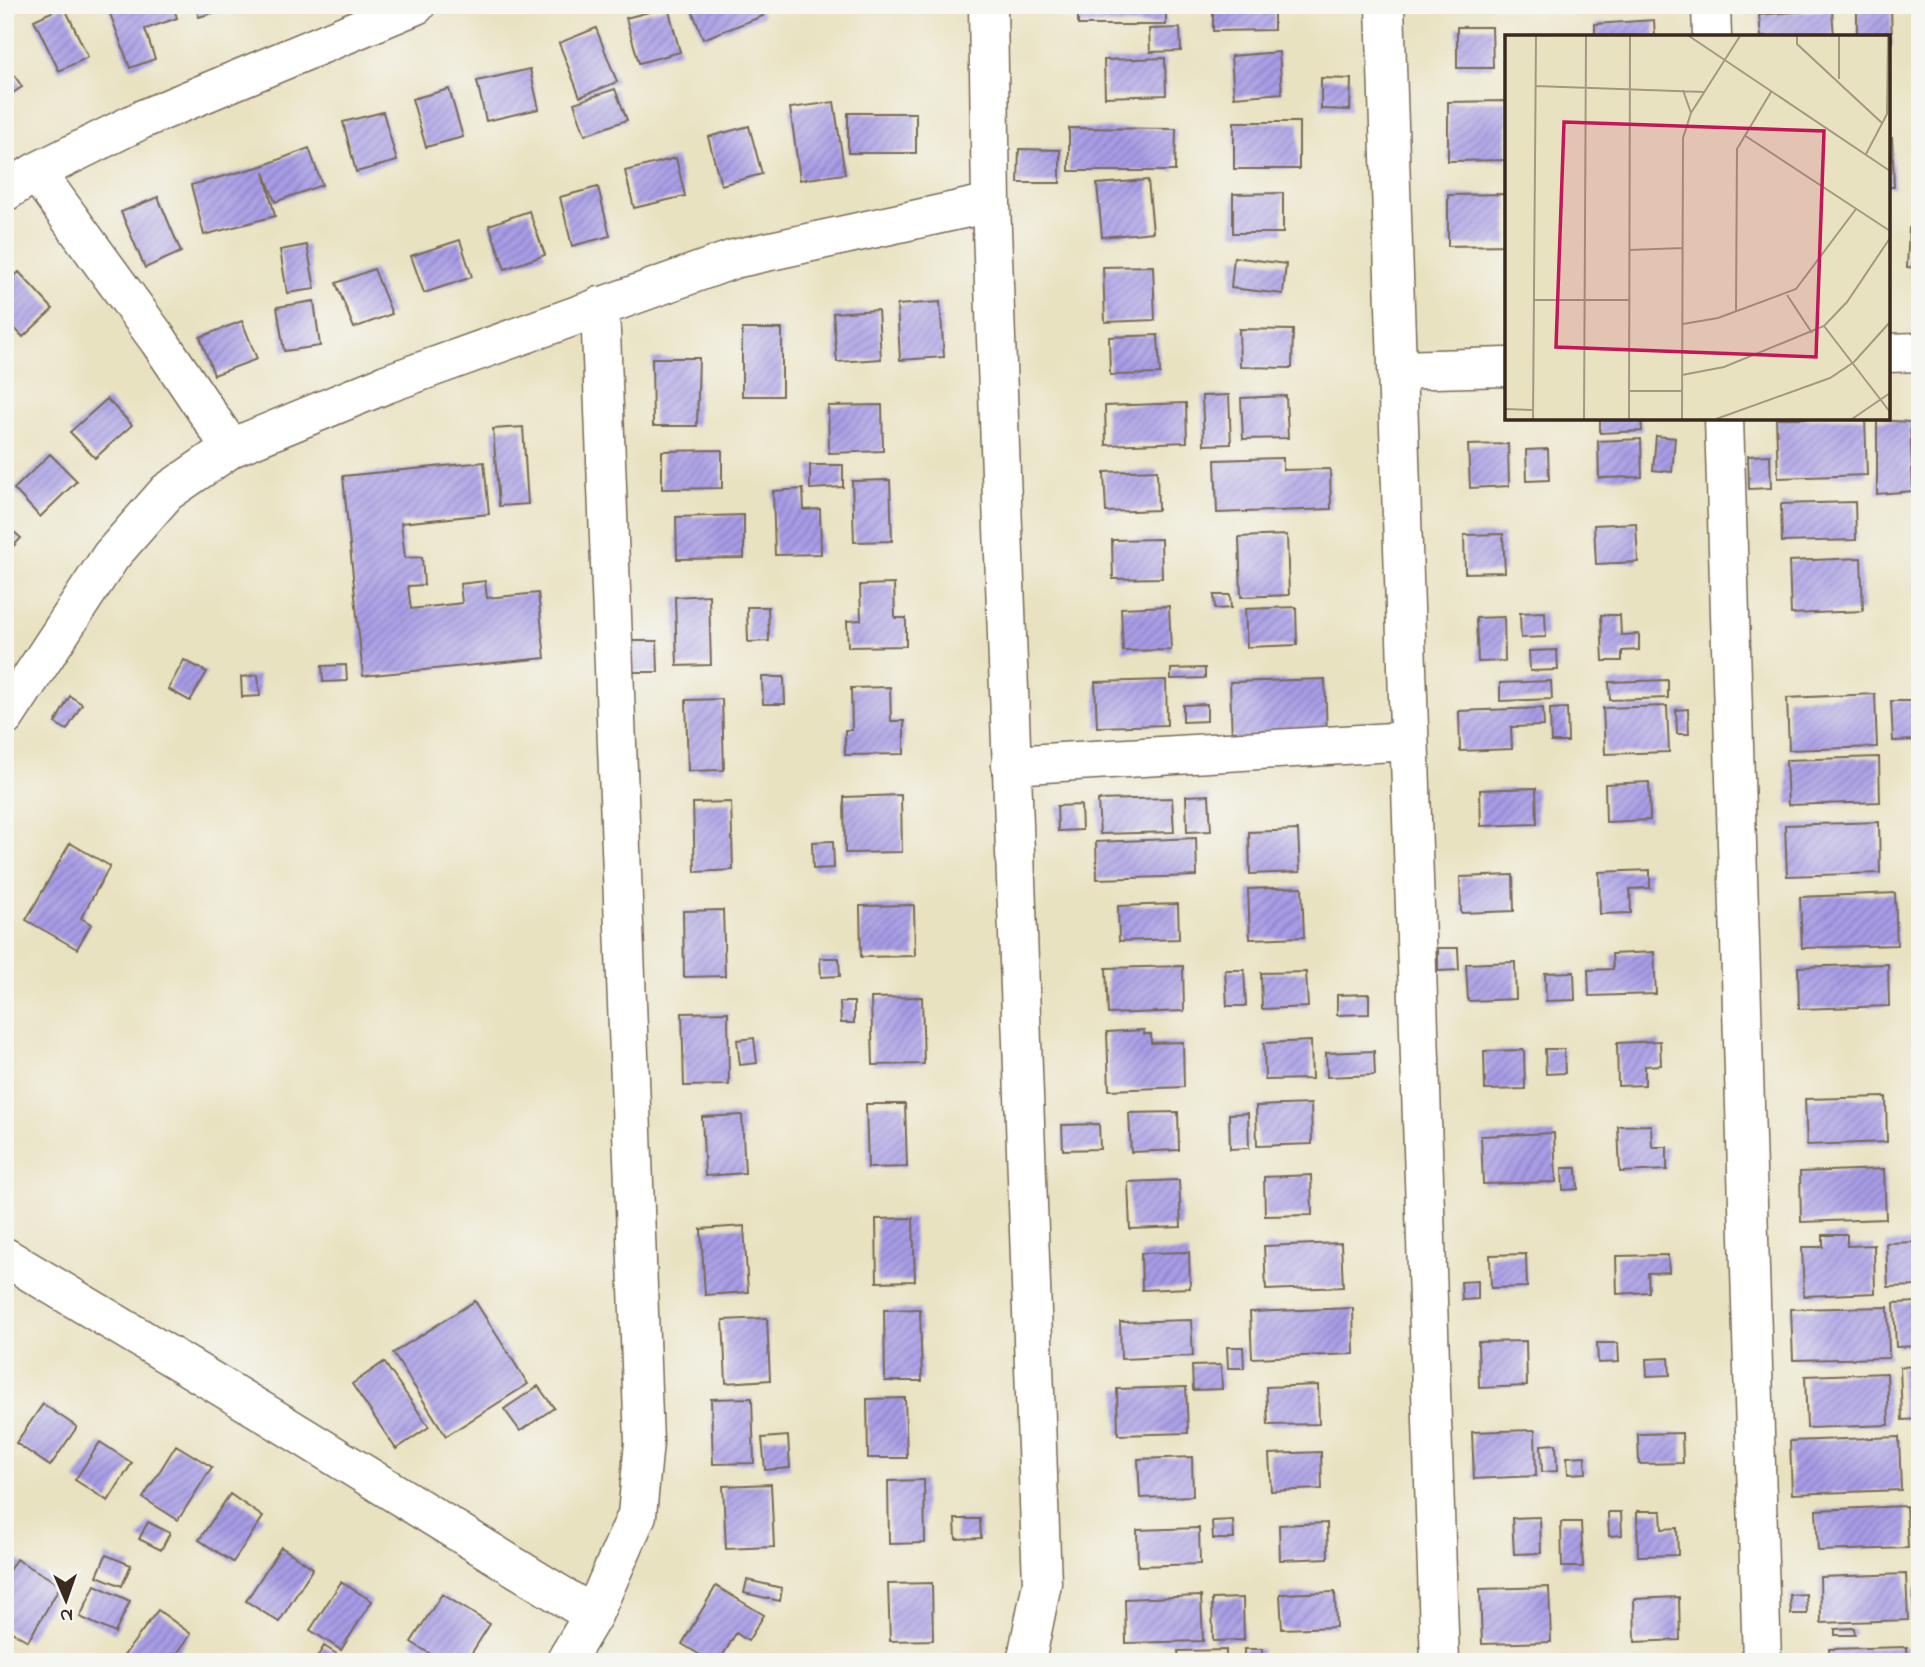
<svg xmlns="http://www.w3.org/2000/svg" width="1925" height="1667" font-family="'Indie Flower',sans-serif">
<defs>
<pattern id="building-hatch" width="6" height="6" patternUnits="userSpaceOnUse" patternTransform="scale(1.75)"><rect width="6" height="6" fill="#a79ce6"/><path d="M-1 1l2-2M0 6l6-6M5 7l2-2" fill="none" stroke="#897fba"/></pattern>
</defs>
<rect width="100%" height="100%" fill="#f6f6f2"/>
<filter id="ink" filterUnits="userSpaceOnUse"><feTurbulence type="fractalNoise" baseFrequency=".0143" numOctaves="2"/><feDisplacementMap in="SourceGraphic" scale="14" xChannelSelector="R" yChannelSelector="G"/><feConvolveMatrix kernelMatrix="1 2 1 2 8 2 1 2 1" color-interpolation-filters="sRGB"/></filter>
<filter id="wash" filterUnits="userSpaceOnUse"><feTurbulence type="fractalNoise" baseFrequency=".00686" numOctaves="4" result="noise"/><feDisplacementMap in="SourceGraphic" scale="28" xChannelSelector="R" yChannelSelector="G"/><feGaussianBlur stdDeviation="1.57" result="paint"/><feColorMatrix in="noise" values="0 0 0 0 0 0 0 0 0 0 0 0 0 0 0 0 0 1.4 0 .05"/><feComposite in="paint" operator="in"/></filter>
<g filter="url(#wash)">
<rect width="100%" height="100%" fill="#e9e2c1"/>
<g id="blocks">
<path fill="url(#building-hatch)" d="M107,5H173L177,18L145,29L155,59L130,68Z
M195,5H234V6L199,17Z
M690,5H759L763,16L703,39Z
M789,5H829V7L789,9Z
M1078,5H1166V25H1078Z
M1213,5H1274V30L1213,31Z
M1857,5H1891L1892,45H1888V37H1857Z
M64,6L88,57L59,71L34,20Z
M668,7L680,52L639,63L626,18Z
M1832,9L1834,37H1761L1759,15Z
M1654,20L1655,37H1595V24Z
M1457,27H1492L1493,68H1457Z
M596,28L617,82L580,97L559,43Z
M1180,28L1181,51L1150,52L1149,29Z
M1279,52L1282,93L1234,97L1231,56Z
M1165,58L1166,95L1105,97L1104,60Z
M5,61L22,87L5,98Z
M530,69L539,109L486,121L477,81Z
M1321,78L1351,79L1350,110L1321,109Z
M449,89L463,137L426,147L412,99Z
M615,89L627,120L585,135L574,103Z
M1507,101V160L1448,161V102Z
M834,102L845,174L800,180L790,108Z
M383,112L397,161L356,172L343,122Z
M848,113H916V153H848Z
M1234,122H1299V169H1234Z
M749,126L762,174L721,185L708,137Z
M1069,128L1176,129L1175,171H1069Z
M1888,138H1892L1894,187H1888Z
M309,148L322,185L275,202L264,172L275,216L204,235L191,185L262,166Z
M1019,149L1060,150V183H1018Z
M676,158L685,196L634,208L625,171Z
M1148,180L1153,232L1102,237L1097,184Z
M598,187L610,236L572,246L560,197Z
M1283,193V233H1233V194Z
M1507,194V245L1448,246V195Z
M158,197L181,252L145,268L121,212Z
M529,211L545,255L505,269L489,225Z
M1909,228H1920V268L1907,267Z
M460,240L472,277L424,293L411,256Z
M307,245L315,289L287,293L280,250Z
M1234,257L1286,264L1283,294L1231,288Z
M1153,266L1155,320L1105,322L1103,267Z
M374,269L392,314L354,328L336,283Z
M19,272L53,309L23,337L5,318V285Z
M314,301L320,346L284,351L277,307Z
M940,302L944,357L900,360L897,305Z
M878,310L881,359L837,362L833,313Z
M242,321L257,359L214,375L200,337Z
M742,329H782V396H742Z
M1239,329L1293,330L1292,368L1240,367Z
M1158,335L1160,374L1110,375L1109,337Z
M652,358H699L697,426H653Z
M1229,395L1231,444L1204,445L1202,396Z
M1286,396L1288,438L1243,439L1241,398Z
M107,399L132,425L95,458L70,432Z
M1186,403L1187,442L1106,445L1105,406Z
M882,405L883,451L829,453L828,406Z
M1912,410H1920V474L1914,475Z
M1600,418H1641L1642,431L1600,433Z
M1776,418H1865L1867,475L1778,478Z
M1877,420L1910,422L1913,491L1877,494Z
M523,427L528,504L499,506L493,429Z
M1656,436L1675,438L1672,472L1653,470Z
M1641,439L1642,477L1599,478L1598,441Z
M1508,444L1509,486L1470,488L1468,445Z
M1548,449L1549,480L1527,481L1526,450Z
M722,450V488L662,489V451Z
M50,454L77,481L40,517L14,489Z
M1770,455L1771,488L1749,489L1748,456Z
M1283,458V470L1330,469L1331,509L1217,513L1215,460Z
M484,462L489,514L401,523L405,558L422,557L424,585L408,586L411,609L462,603L460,584L485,581L487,598L538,593L545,658L363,676L343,476Z
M810,465H843V487L810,489Z
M1157,470L1158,510L1106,512L1104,472Z
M890,480L892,541L854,542L852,481Z
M803,489L804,510L820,509L821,554L775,555L773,491Z
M1855,502L1856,540L1782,542L1781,504Z
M744,515V558L677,559L676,517Z
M1636,523L1638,562L1596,564L1594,525Z
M5,524L21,538L5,555Z
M1503,534L1505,572L1465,573L1464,535Z
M1287,535L1289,595L1241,597L1239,537Z
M1161,539L1162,578L1113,579L1112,540Z
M1861,558L1863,611L1791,614L1789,561Z
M1920,571V612H1916L1915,572Z
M894,584L895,618H906V646L848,647L847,621L861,620L860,585Z
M709,595L711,665L677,666L675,597Z
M1214,595H1230L1231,608L1215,609Z
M1169,606L1171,650L1123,651L1121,608Z
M747,607H768L769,641L748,642Z
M1296,607L1297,645L1247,647L1245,609Z
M1545,612L1546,637L1521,638L1520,613Z
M1601,615H1620L1621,635L1639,634V650L1622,651V661H1603Z
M1504,617L1505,661L1478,662L1476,618Z
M629,641H657L658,672H629Z
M1557,650L1558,670L1530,671L1529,651Z
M184,660L207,672L190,701L168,689Z
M346,665L347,681L323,682L322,666Z
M1205,668V678L1171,679V669Z
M258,675L260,696L242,697L241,677Z
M762,677H784L785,704H763Z
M1325,679L1327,737L1232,740L1230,682Z
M1166,680L1167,725L1097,727L1095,682Z
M1668,680V698L1610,700L1609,682Z
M1551,681L1552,699L1500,701V683Z
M890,687L891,721H904V754L845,755V730H852L851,688Z
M1875,694L1877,747L1789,750L1787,698Z
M70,696L82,704L67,730L55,723Z
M722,699L724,770L688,771L686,700Z
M1891,701H1916L1918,740L1893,741Z
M1207,704V721L1183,722V705Z
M1667,706L1669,752L1605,754L1603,708Z
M1543,708L1544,726L1511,727L1512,749L1460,751L1459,711Z
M1567,708L1568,742H1551L1550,709Z
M1688,709L1689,734H1677L1676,710Z
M1879,757L1880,802L1788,805L1786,760Z
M1649,782L1650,820L1606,822L1605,784Z
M1536,788L1537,824L1481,826L1480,790Z
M901,795L902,852L845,853L844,797Z
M1209,795L1211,831L1187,832L1186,796Z
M1172,798L1174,832L1100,834L1098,800Z
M731,802L733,870L695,872L693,803Z
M1081,805L1082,830L1058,831L1057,806Z
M1879,822L1880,873L1787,876L1785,825Z
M1298,830L1300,872L1250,874L1249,832Z
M1196,838L1197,876L1097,879L1096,842Z
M833,841L834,868L813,869L812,842Z
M70,843L110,866L81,918L91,924L77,949L26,920Z
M1650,870V888L1630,889L1631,913L1600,914L1599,872Z
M1513,875L1514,911L1461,913L1460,877Z
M1302,887L1304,937L1250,939L1248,889Z
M1895,893L1897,945L1802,948L1800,897Z
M1178,904L1179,939L1119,941L1118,906Z
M914,905L915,956L861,957L860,906Z
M723,910L725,976L684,977L683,911Z
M1438,948H1458L1459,970L1438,971Z
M1654,952L1656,994L1589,996L1588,970L1613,969L1612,954Z
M820,958H839L840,976L821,977Z
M1515,962L1516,999L1468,1001L1466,964Z
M1888,964L1889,1006L1799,1009L1798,967Z
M1183,966L1184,1011L1108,1014L1106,968Z
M1225,970H1244L1246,1006H1227Z
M1306,972L1308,1007L1262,1009L1261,973Z
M1574,972L1575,1000L1546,1001L1545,973Z
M1369,994V1014L1337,1015V995Z
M922,997L924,1064L873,1065L871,998Z
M840,1002H854V1023H841Z
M728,1012L729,1085L684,1086L682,1013Z
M1144,1030V1034H1151V1043L1183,1042L1184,1087L1109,1090L1107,1032Z
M754,1038L757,1063L740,1065L737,1040Z
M1311,1041L1312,1079L1265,1080L1264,1043Z
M1660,1041L1661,1065L1645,1066V1085L1618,1086L1617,1043Z
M1545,1049H1564L1565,1073L1546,1074Z
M1524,1050L1525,1089L1485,1090L1484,1051Z
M1374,1051L1375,1075L1327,1077L1326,1053Z
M1886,1097L1887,1142L1807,1145L1805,1099Z
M866,1104H905L907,1167L868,1168Z
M1311,1104L1312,1144L1257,1146L1256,1106Z
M1178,1112L1179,1150L1131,1152L1129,1113Z
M1248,1113L1249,1148L1230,1149L1229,1114Z
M742,1115L745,1173L705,1176L702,1117Z
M1099,1124L1100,1149L1063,1150L1062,1125Z
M1651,1125L1652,1147H1667V1170L1620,1172L1618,1126Z
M1554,1133L1556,1182L1483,1184L1481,1136Z
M1562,1168H1577L1578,1189L1563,1190Z
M1884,1169L1886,1219L1801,1222L1800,1172Z
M1311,1175L1312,1215L1265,1216L1264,1177Z
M1179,1180L1181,1227L1130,1229L1128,1182Z
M913,1218L915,1281L877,1282L876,1219Z
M744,1226L748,1292L705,1295L701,1229Z
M1823,1235H1847V1246L1874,1245L1875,1293L1804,1296L1802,1247H1823Z
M1916,1242L1918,1286L1888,1287L1886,1243Z
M1341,1243L1343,1287L1266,1290L1264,1246Z
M1189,1252L1190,1288L1142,1290L1141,1253Z
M1526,1254L1527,1287L1491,1288L1490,1255Z
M1668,1255L1669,1272L1648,1273L1649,1292L1617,1294L1616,1256Z
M1478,1281V1299L1462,1300L1461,1282Z
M475,1301L528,1384L446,1436L393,1353Z
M1920,1302V1346L1896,1347L1894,1303Z
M1888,1307L1889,1358L1793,1360L1791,1309Z
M1353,1308L1354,1354L1252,1358L1250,1312Z
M920,1309L922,1381H885L884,1310Z
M767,1318L770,1380L726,1383L723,1320Z
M1191,1320L1193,1356L1121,1359L1120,1322Z
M1526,1341L1527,1386L1479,1388L1478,1342Z
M1597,1343H1618L1619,1362L1598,1363Z
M1227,1347H1243L1244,1368H1228Z
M1669,1358L1670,1375L1647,1376L1646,1359Z
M384,1362L429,1427L396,1449L352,1384Z
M1221,1365L1222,1389L1193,1390L1192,1366Z
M1920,1366V1419L1902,1420L1900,1367Z
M1887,1373L1889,1425L1807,1428L1805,1376Z
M1318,1385L1319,1424L1268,1425L1266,1387Z
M538,1386L554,1408L520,1431L504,1409Z
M1186,1387L1188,1433L1118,1435L1117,1389Z
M752,1398L754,1463L713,1464L711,1399Z
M905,1398L907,1458H868L867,1399Z
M43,1404L77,1427L50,1466L16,1443Z
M1535,1430L1536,1476L1474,1479L1472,1432Z
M1682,1433L1683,1463L1639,1464L1638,1434Z
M788,1436L790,1468L765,1470L762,1438Z
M1899,1437L1901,1490L1792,1494L1790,1441Z
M100,1442L132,1463L108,1501L75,1480Z
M1556,1444L1557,1471L1542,1472L1541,1445Z
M176,1445L212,1467L178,1520L143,1498Z
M1321,1452L1322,1489L1271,1491L1269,1454Z
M1585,1456L1586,1473L1568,1474L1567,1457Z
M1192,1457L1193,1496L1140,1498L1138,1459Z
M924,1480L925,1543L889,1544L888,1481Z
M771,1484L774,1547L726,1549L723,1486Z
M230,1494L263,1517L233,1562L199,1540Z
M1906,1506L1908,1548L1818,1551L1816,1510Z
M1637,1511H1661L1662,1529L1677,1528L1678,1555L1638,1556Z
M1608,1512H1621L1622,1535L1609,1536Z
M1540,1517L1541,1553L1514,1554L1512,1518Z
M955,1519H980L981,1538L956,1539Z
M1233,1520L1234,1539H1213L1212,1521Z
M148,1522L170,1533L161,1550L139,1539Z
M1561,1522H1581L1583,1567H1562Z
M1327,1523L1328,1558L1280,1560L1279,1525Z
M1199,1528L1200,1564L1138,1566L1137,1530Z
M281,1547L313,1568L279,1622L246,1601Z
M106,1555L131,1565L122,1586L97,1576Z
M16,1559L61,1585L28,1641L5,1628V1577Z
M1906,1574L1908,1620L1821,1623L1820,1577Z
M747,1580L782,1588L780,1601L744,1593Z
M341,1582L372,1601L341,1650L310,1630Z
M932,1583L933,1640L890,1641L888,1584Z
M95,1585L130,1601L115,1633L80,1617Z
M716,1586L764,1615L748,1641L736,1633L719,1662H712L682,1644Z
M1549,1587L1551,1642L1482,1644L1480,1589Z
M1913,1590H1920V1618H1914Z
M1335,1592L1336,1627L1282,1629L1280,1594Z
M442,1594L490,1624L466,1662H443L411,1642Z
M1806,1594L1807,1614H1791L1790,1595Z
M1201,1596L1203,1641L1126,1643L1125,1599Z
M1679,1597L1680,1640L1635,1642L1634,1599Z
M1243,1598L1244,1640L1213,1641L1212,1599Z
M158,1610L191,1634L171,1662H127L122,1658Z
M1854,1628L1855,1635H1835V1629Z
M324,1646L340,1656L336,1662H314Z
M1907,1647L1908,1662H1830L1829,1649Z
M1244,1649H1262V1662H1244Z
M1226,1650V1660L1179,1662L1178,1651Z"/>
</g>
</g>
<g filter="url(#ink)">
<use href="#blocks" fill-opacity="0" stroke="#786a57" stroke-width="2"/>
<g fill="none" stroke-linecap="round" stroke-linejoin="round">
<g stroke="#786a57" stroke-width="41">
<path id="street" d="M988,5L991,203L1042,1583L1026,1662
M1385,5L1440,1662
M1711,5L1712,37
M36,172L159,341L231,448
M5,192L36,172L143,119L416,5
M1888,353L1920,352
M1397,370L1507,367
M1724,418L1762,1662
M5,717L111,556L167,492L231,448L386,384L734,259L991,203
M1011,765L1409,741
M5,1257L260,1410L593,1615
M565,1662L593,1615L637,1515L644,1442L600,306"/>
</g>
<use href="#street" stroke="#fff" stroke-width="38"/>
</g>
</g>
<g transform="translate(1505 35)">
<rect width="385" height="385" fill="#e9e2c1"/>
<path fill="none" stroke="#a39880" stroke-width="2" d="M184,1L385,136M292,1V9L377,88M334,44V1M30,51L199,57M178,55L186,78M239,100L385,196M361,119L382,79L383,1M124,215L178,213M282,260L307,298M29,265H124M231,277L232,114L266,57M178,289L213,283L291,254L351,174M319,291L385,377M177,340L219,332L319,291L342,267L385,203M124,356H177M0,374L28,375M28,384L31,1M79,384L81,1M124,384L125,1M177,384L178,103L186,78L235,1M211,384L325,343L349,327L385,287M347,384L385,358"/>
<path fill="#c2185b" fill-opacity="0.15" stroke="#c2185b" stroke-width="3.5" d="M59,87L319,96L311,322L51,312Z"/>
<rect width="385" height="385" fill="none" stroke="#3b2a1e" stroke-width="3.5"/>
</g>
<rect width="1925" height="1667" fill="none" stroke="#f6f6f2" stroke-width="28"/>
<g transform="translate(66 1600) rotate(178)" stroke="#f6f6f2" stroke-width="5" paint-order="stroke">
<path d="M0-5L12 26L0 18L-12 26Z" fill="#3b2a1e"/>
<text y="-10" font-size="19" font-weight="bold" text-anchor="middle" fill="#3b2a1e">N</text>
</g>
</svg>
